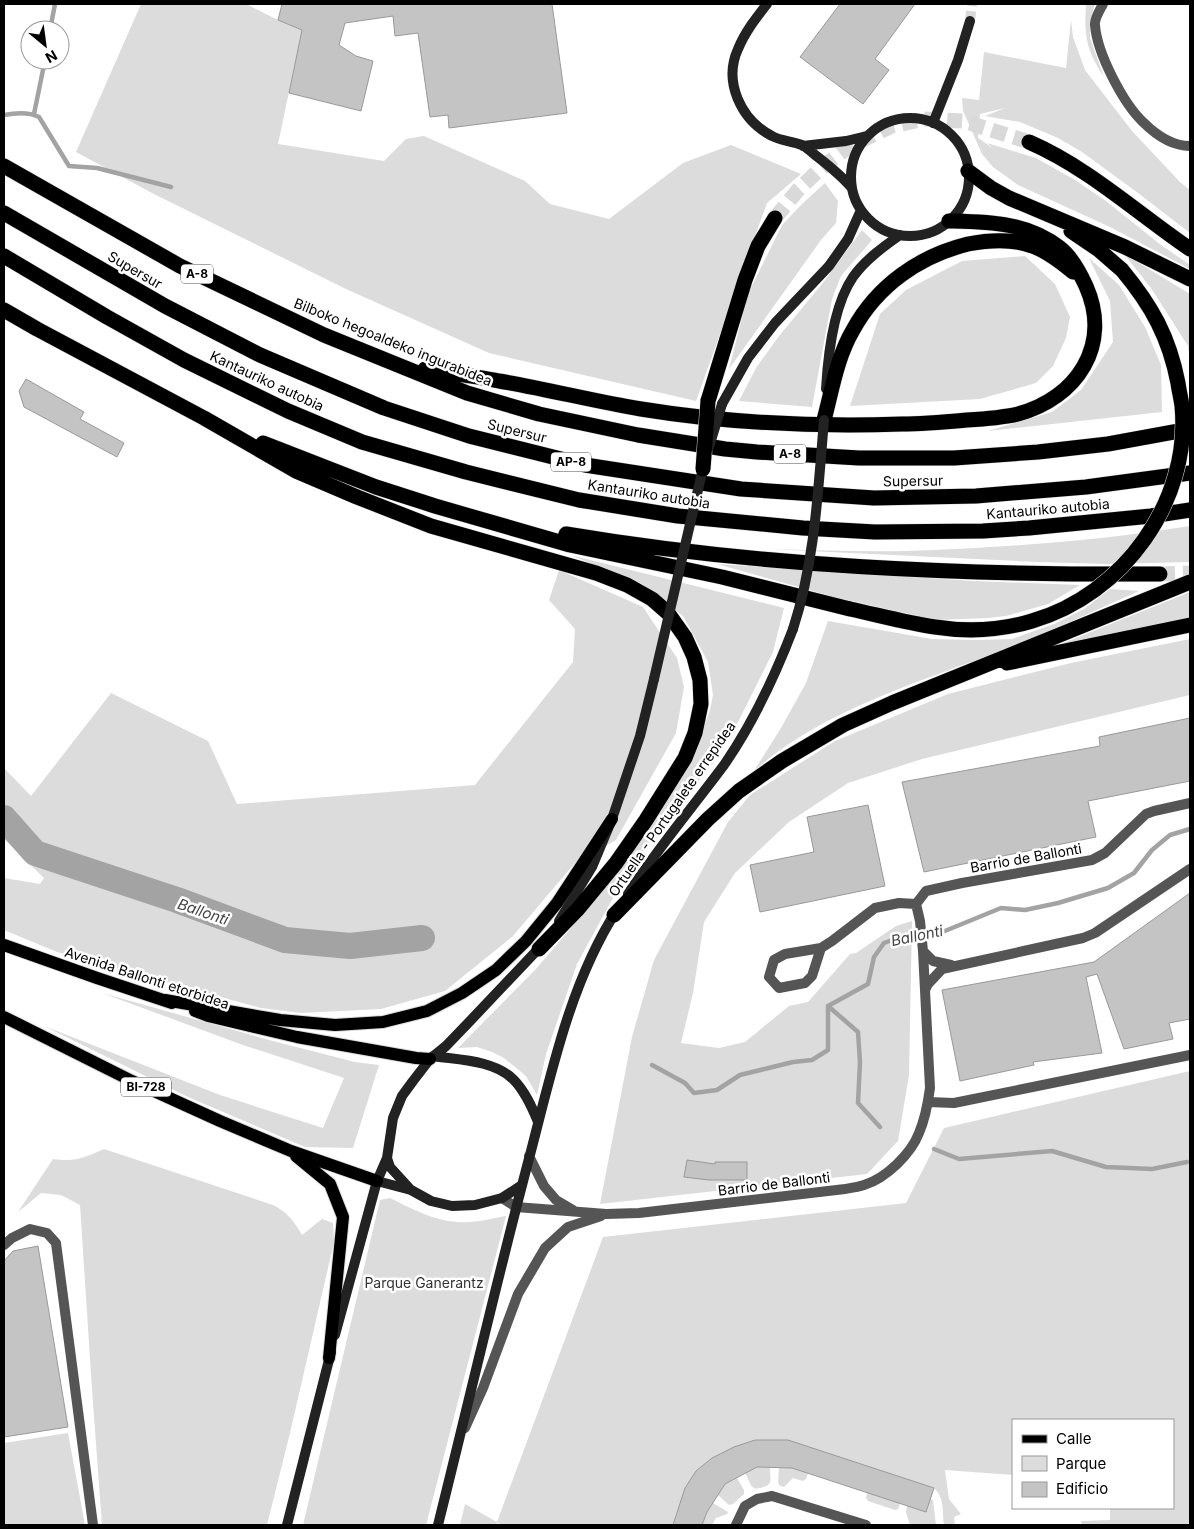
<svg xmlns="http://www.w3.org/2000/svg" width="1194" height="1529" font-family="Inter,sans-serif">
<rect width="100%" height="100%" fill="#fff"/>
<path fill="#dcdcdc" d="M141,4H246L278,20L302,30L278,144L384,161L406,139L424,136L525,181L550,204L609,219L683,163L731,145L801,174L767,203L696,401L489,353L346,289L152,193L76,152Z
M1086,4H1095L1090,21V38L1104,77C1086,49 1084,37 1086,4Z
M1071,20L1073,37L1085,70L1132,131L1180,182L1190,190V233L1138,193L1082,152L1058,138L1020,122L985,116L1005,108L980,114L978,138L994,149L987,143L1036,158L1075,180L1106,201L1161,245L1190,265V269L1110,227L1018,185L993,167L982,154L967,120L963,111L962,98L979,100L984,52L1066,68Z
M825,183L838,201L836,223L821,240L729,369L748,294L782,225L802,204Z
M862,230L872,240L841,276L832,299L812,407L739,401L756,368L779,336L822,284Z
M1124,254L1190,294V359L1188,346L1151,288Z
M1025,256L1055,284L1070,317L1066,338L1053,366L1036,383L980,399L850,406L880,314L906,290L962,261Z
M1089,258L1119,285L1145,327L1161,365L1162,412L988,431L1052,412L1081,390L1113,342L1110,301Z
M1190,526V562L1108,564L1038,562L768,549C814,550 860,552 906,551C1001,548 1096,541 1190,526Z
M570,555L784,608L773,652L739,720L714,762L650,842L620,885L577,964L546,1054L537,1095L526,1076L504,1058L492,1052L477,1047L458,1048L535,970L617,874L671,792L699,740L710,710L713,695L708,662L683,616L642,584Z
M717,564L973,581L1080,585L1048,604L1006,616L988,618L936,620L834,597Z
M559,570L643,607L677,658L684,687L676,733L616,840L574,864L513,936L445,991L381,1009L301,1013L261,1008L57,952L4,930V878L40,884L44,878L4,839V768L31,796L111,693L208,741L237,804L475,785L573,662L575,629L549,600Z
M1110,589L1139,591C1094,611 1049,632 1003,650C920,682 822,710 754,771L781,728L806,683L828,621L932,639L976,640L1012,639L1054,624L1084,609Z
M1190,592V619L1056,646Z
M1190,639V695L922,759L848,783L789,822L735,873L704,922L693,993L681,1043L719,1048L745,1042L789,1006L808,1002L850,954L856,953L896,926L912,921L909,1075L898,1141L867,1174L600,1204L632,1037L654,960L728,822L750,795L835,741L948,694L1071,663Z
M102,993L269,1040L355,1062L379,1065L353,1148L305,1147L188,1097L44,1026L220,1095L323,1128L344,1078L243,1045Z
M1190,1071V1525H1082L1081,1521L1110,1520V1508H1173V1420H1013V1475L945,1470L949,1499L961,1514L954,1517L955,1525H944C942,1511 945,1498 934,1488L788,1440H755L734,1447L712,1458L696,1471L685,1488L673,1525H504L497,1523L496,1525H460L465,1504L497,1522L603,1237L906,1203L944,1128Z
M104,1149L273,1205C287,1212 294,1221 302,1235L322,1219L333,1223L334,1242L290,1433L267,1525H102L92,1389L80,1205L61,1195L41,1193L18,1212L53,1159C77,1162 83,1158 104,1149Z
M390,1198C414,1210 440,1224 468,1222C480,1222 494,1218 506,1216L426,1525H303L380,1200Z
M68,1433L85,1525H4V1443Z
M757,1467L770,1468C770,1480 774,1485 760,1488C754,1489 757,1489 752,1487L745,1473Z
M779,1468H792L808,1473L806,1479L803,1481L793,1478L784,1487L780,1486L778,1483Z
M737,1478L744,1490V1494L733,1504L729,1505L718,1495L725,1484Z
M867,1493L900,1503L898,1509L895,1510L868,1501L866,1498Z
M930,1499L933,1500L936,1525H910L906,1512L907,1506Z
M713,1503L728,1512L727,1514L716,1518L712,1525H702L707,1512Z"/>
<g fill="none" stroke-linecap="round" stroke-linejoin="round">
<path stroke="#a3a3a3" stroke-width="4.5" d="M50,30L55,4
M34,114L45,60
M4,115C15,113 29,112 39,117L69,166L97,168L171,187
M828,1006L858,1032L860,1062L858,1103L880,1127
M652,1065L685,1083L694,1093L717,1090L740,1075L793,1062L812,1060L828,1050V1006L868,984L874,957L884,943L909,934L940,933L1001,908L1025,910L1058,903L1108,888L1134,873L1152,850L1170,835L1190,829
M934,1149L959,1159L1052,1151L1106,1167L1152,1169L1187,1162"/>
<path stroke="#a3a3a3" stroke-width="26" d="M4,818L35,853L177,900L285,940L350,946L422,938"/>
</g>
<path fill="#c4c4c4" stroke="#999" d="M282,4H552L567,113L449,128L448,115L430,117L418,33L395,36L393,16L345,23L339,45L356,56L373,61L361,111L289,93L302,30L278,20Z
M840,4H915L875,59L889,70L863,104L800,57Z
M26,379L84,412L80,419L124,443L117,457L24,407L19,391Z
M1190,718V781L1088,801L1096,837L924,872L902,782L1100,746L1099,737Z
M868,805L885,886L760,912L750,865L814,852L807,817Z
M1190,893V1019L1169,1023L1173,1039L1124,1049L1097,974L1086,977L1102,1053L1033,1062L1034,1065L960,1081L942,990L1094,962Z
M687,1160L715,1164V1162H747V1180H709L684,1177Z
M38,1246L68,1427L4,1437V1261L13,1251Z
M755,1440H788L934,1488L926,1512L792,1468L757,1467L725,1484L707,1512L702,1525H673L685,1488L696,1471L712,1458L734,1447Z"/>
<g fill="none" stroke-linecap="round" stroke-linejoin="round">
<path stroke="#d9d9d9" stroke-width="10" stroke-dasharray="10 5" stroke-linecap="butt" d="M970,21L972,4"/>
<path stroke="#d9d9d9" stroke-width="15" stroke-dasharray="15 8" stroke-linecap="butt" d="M775,218L798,190L821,168L850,146L892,126L924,119L963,121L1029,142
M1160,574L1190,573"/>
<g stroke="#dbdbdb" stroke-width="14">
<path id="primary" d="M4,945L97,978L172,1003
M165,1000L280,1020L335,1025L383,1022L427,1011L462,993L496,970L526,941L557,903L612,819
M195,1011L208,1016L297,1037L416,1058L430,1059
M4,1017L132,1081L220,1121L291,1151L377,1181
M296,1156L330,1184L343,1217L329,1358"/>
</g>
<g stroke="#dbdbdb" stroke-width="16">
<path id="highway" d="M1029,142C1089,168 1137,213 1190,249
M4,166L180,266L324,335L467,393L539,414L638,435L725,449L757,452L859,458H954L1038,452L1108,444L1190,429
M968,171L991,188L1009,198L1125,247L1190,279
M4,213L165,306L260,355L384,408L469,436L585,465L741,489L874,498L976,496L1086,487L1190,473
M1071,231L1099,250L1122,270
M4,256L107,317L184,360L288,411L362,442L466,472L579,500L678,516L803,528L875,532L983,531L1029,528L1151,516L1190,510
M4,310L37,329L204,418L296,471L357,497L431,526L596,573L627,585L652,599L668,613L685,637L694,657L700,680L701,704L695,733L685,758L646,820L616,863L578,909L539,949
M425,369C450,373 475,376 499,381C547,389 593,401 641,409C727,423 815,427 902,424C923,424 945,422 967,420C984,419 1001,418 1018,414C1077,398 1112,345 1086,286C1080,273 1072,257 1060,248C1027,222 989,222 949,221
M708,401L745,280L758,246L775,218
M824,420C832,390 837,357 853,330C877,286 919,256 968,244C989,240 1011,238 1032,246C1047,251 1061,262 1073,272
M263,443L376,487L435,506L570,545L722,577L850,609
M566,534C762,567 962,575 1160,574
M1007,663L1190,625
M614,915L708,819L739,791L782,761L843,725L892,703L1190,582"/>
</g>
<path stroke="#555" stroke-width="10" d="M1103,4C1100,10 1094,19 1095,25C1097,53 1123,103 1143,122C1155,134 1172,146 1190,146
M916,904L926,891L962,883L1092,860L1105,853L1146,814L1154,811L1190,803
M821,948L812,976L805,983L779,988L769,977L774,960L785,954L821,948L832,941L875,908L899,903L916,904
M923,951L933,961L951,965
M925,990L928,984L942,969L1083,938L1095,933L1190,869
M928,1102L954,1103L1190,1055
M529,1156L544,1186L556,1200L573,1210
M502,1198L516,1207L606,1214L639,1213L845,1189C851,1188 858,1187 864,1185C886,1178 911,1154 919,1133C925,1119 928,1103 930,1088L923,951L920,921L916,904
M4,1245L12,1238L30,1229L47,1233L56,1243L93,1525
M465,1428L483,1388L518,1294L545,1248L568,1227L601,1216
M736,1525L745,1506L757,1499L772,1496L866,1525"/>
<path stroke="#222" stroke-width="10" d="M767,4C756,18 745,32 738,49C723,82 741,120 772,136C781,141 792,141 802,145C806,147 810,151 814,154C828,165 840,174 851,187
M851 177a59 59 0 1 1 118 0a59 59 0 1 1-118 0Z
M933,123L958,60L970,21
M803,146L846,141L867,136
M826,389C828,354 833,306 853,277C865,260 883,247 900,235
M722,404L748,358L775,323L829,266L848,239L861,210
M628,894C657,849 692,808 724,765C753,723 775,676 793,629
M559,921L592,867L612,819L640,736L654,679
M433,1056C459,1060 493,1060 513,1079C525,1091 532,1107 538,1122
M377,1181L411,1190
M522,1185L502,1198L475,1205L452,1206L431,1201L411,1190L390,1167L387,1158L393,1118L402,1096L413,1081L430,1059L446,1046L471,1020L542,945
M335,1335L377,1181L387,1158
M287,1525L331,1352
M438,1525C469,1401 498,1275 531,1151C552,1070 571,981 617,910"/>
<use href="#primary" stroke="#000" stroke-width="12"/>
<use href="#highway" stroke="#000" stroke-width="15"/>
<g stroke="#dbdbdb" stroke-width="16" stroke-linecap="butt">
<path id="highway-bridge" d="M703,469L708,401
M850,609C878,615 907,623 935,627C967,632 1002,630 1032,621C1123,595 1191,501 1182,406C1181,398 1179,391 1178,383C1169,337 1152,306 1122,270"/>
</g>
<path stroke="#222" stroke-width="10" d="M709,447L722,404
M793,629C815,561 818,491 824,420
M654,679L704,464"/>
<use href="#highway-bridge" stroke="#000" stroke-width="15"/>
</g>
<g text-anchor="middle" stroke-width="5" stroke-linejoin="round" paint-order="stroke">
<g fill="#fff" stroke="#4c4c4c" stroke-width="1">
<rect x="181" y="264.5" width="32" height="19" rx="4"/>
<rect x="774" y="444.5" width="32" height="19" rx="4"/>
<rect x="551" y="452.5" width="40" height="19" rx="4"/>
<rect x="121" y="1077.5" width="50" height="19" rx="4"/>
</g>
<g font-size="12" font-weight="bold" fill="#000">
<text x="197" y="278">A-8</text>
<text x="790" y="458">A-8</text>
<text x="571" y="466">AP-8</text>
<text x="146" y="1091">BI-728</text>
</g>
<g font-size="14" fill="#000" stroke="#fff">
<text transform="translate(135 270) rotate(30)" y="5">Supersur</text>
<text transform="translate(393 342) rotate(22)" y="5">Bilboko hegoaldeko ingurabidea</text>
<text transform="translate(267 381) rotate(25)" y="5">Kantauriko autobia</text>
<text transform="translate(517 431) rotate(14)" y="5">Supersur</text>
<text transform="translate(913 481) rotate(-1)" y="5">Supersur</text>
<text transform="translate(649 494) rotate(9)" y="5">Kantauriko autobia</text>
<text transform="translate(1048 509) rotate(-5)" y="5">Kantauriko autobia</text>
<text transform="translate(672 809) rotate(-55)" y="5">Ortuella - Portugalete errepidea</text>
<text transform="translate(1026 858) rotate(-10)" y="5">Barrio de Ballonti</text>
<text transform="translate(147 978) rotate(18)" y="5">Avenida Ballonti etorbidea</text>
<text transform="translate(774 1184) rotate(-7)" y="5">Barrio de Ballonti</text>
</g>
<g font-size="14" fill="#333" stroke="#fff">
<text x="424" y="1288">Parque Ganerantz</text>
</g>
<g font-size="15" font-style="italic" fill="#444" stroke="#fff">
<text transform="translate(203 912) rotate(19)" y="5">Ballonti</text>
<text transform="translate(917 936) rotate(-12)" y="5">Ballonti</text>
</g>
</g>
<rect width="1194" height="1529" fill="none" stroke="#000000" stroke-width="10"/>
<rect x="1012" y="1419" width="162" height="90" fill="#ffffff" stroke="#999999"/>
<rect x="1022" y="1435" width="25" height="8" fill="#000000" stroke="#999999"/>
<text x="1056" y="1444" font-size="15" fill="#000000">Calle</text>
<rect x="1022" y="1456" width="25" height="15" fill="#dcdcdc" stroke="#999999"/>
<text x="1056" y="1469" font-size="15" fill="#000000">Parque</text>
<rect x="1022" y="1482" width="25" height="15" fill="#c4c4c4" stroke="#999999"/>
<text x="1056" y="1494" font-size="15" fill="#000000">Edificio</text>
<g transform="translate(45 45) rotate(151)"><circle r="24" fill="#ffffff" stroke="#999999"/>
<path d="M0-4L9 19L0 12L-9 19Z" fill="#000000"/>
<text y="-8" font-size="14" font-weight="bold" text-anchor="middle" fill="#000000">N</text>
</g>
</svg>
